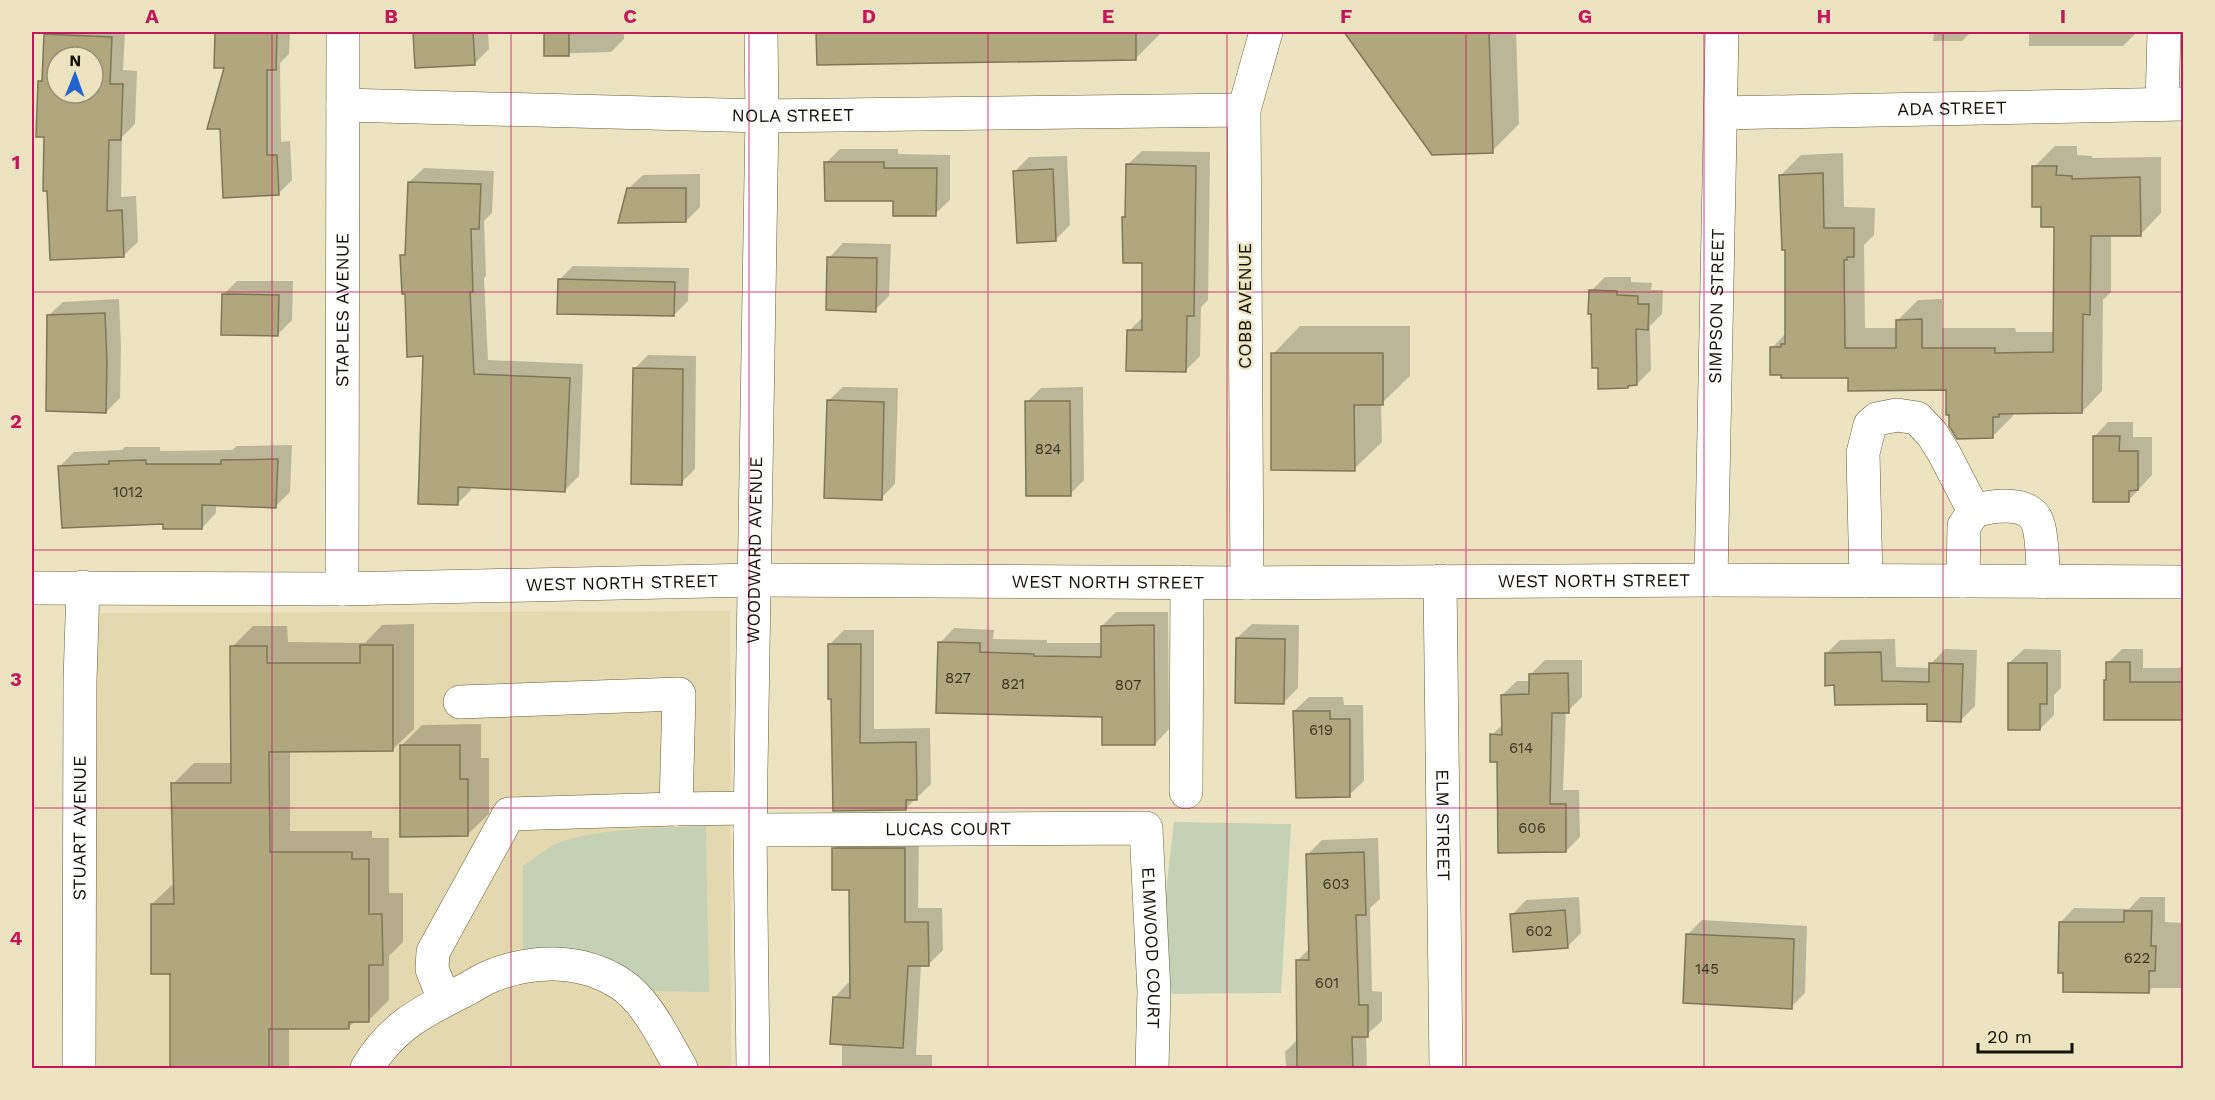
<svg xmlns="http://www.w3.org/2000/svg" width="2215" height="1100" font-family="'Work Sans',sans-serif">
<rect width="100%" height="100%" fill="#ece4c0"/>
<path fill="#e3d8ae" d="M730,611L731,1068H93L91,633L100,613Z"/>
<path fill="#c5d1b5" d="M1174,822L1291,824L1281,993L1154,994Z
M706,826L709,992L645,991L523,956V866C534,859 546,848 558,843C598,828 663,828 706,826Z"/>
<path fill="#0003" fill-rule="evenodd" d="M46,32H125L123,70L137,71L135,124L122,137L121,197L136,196L138,242L123,256L46,136L39,82L43,78ZM57,57H93V93H57Z
M217,32H290L289,54L280,63L281,142L290,141L292,180L278,194L226,67L215,66Z
M414,32H488L489,49L474,64L416,67Z
M545,32H624V39L611,52L546,54Z
M818,32H1162L1135,59L818,63Z
M1346,32H1516L1519,124L1492,151L1433,153Z
M1931,32H1971L1962,41H1933L1934,34H1931Z
M2029,32H2137L2123,46H2029Z
M2055,146H2077V155L2092,156V158L2161,157V213L2141,234L2111,235V292L2103,300L2102,391L2082,412H2013V416L1992,437L1947,389L1849,377L1772,348L1786,333V249L1781,175L1801,155L1843,153L1844,207L1875,208L1874,235L1864,245L1865,328H1897V321L1918,300L1942,299V328H2015L2016,332H2055L2056,226L2042,205L2034,167Z
M840,149H898V154L950,155V200L935,214L895,199L826,163Z
M1142,151L1210,152L1208,300L1201,307L1200,356L1185,371L1129,331L1144,316L1143,261L1124,218L1126,215L1127,165Z
M1067,156L1070,225L1056,239L1015,171L1029,157Z
M424,168L494,171L492,213L484,221L486,276L484,278L488,360L583,364L579,476L564,491L471,486V490L457,504L424,354L406,293L402,256L406,252L409,182Z
M700,174V207L686,221L628,189L643,175Z
M843,243L891,244L889,296L875,310L829,258Z
M573,266L689,268L688,301L674,315L559,280Z
M1605,277H1631V282L1652,283L1651,290H1663L1662,314L1650,326L1651,370L1637,384H1630L1627,387L1599,366L1591,291Z
M237,281H293L292,320L278,334L223,295Z
M119,299L121,347L120,398L106,412L48,316L63,302Z
M1300,326H1410V376L1381,404L1382,442L1354,469L1273,354Z
M648,355L696,356L695,469L681,483L634,369Z
M843,387L898,388L895,484L881,498L828,401Z
M1083,387L1084,480L1070,494L1027,402L1041,388Z
M2108,422H2133V437H2152V475L2129,500L2094,437Z
M292,445L290,492L276,506L216,504V513L202,528L164,522L60,466L74,452L122,450L125,447H160V451L232,450L237,446Z
M1116,612H1168L1169,729L1155,744L1103,715L940,643L954,628L994,630L993,639L1047,640V643H1102V626Z
M414,624V729L392,750H290V831H372V838H389V893H403V942L389,956V1000L368,1021H355L348,1028H289V1068H172V972L152,904L174,883L173,784L194,763H232V647L253,626H287L288,642L365,643L382,625Z
M1252,624L1299,625L1298,688L1284,702L1237,638Z
M844,630H874V729L930,728L931,784L905,809H834L830,644Z
M1895,639L1896,667L1931,668V664L1945,649L1977,650L1975,706L1961,720L1929,702L1836,684L1826,654L1840,640Z
M2024,649L2061,650V688L2054,695V715L2040,729L2009,663Z
M2122,649H2143V668H2179L2184,664V718L2108,678V663Z
M1545,660H1582V697L1568,711H1566L1563,790H1579L1580,837L1566,851L1498,761L1492,735L1503,724L1502,695L1517,681H1530V675Z
M1309,697H1343L1344,705H1363L1364,781L1349,795L1294,711Z
M481,724V758H489V814L467,835L401,746L422,725Z
M919,834L918,908H942L943,950L929,964H921L916,1055H932V1068H842V1043L834,998L848,983L852,984L850,888L834,849L848,835Z
M1378,838L1380,899L1370,908L1372,991L1382,992V1021L1366,1035L1367,1068H1286L1285,1052L1298,1039L1297,961L1310,948L1308,854L1322,840Z
M1579,897L1581,933L1567,947L1512,915L1526,900Z
M2140,897H2165V922L2184,923V988H2152L2148,992L2060,923L2074,908L2129,909Z
M1702,920L1807,926L1805,993L1791,1007L1688,934Z"/>
<path fill="#b1a77f" stroke="#7e7756" stroke-width="1.5" fill-rule="evenodd" d="M215,32H277L276,70H267V155H277L279,195L223,198L220,129H207L224,68H214Z
M413,32H473L475,65L415,68Z
M544,32H569V56H544Z
M816,32H1136V60L817,65Z
M1344,32H1489L1493,153L1432,155Z
M44,34L112,37L110,84H123L121,140H109L107,211L122,210L124,257L50,260L47,191H43L44,137H36L38,81H42ZM57,57H93V93H57Z
M824,162H884V168H937L936,216H893V201H825Z
M1126,164L1196,166L1194,316H1187L1186,372L1126,371L1127,330H1142V263H1123L1122,217H1125Z
M2032,166H2057L2056,175L2072,176V179L2140,177L2141,236H2091L2090,315L2083,314L2082,413L1999,414V417H1993V438L1957,439L1949,426V415H1946V390L1848,391V378H1781V375H1770V347H1781V344H1785V250H1782L1779,175L1823,173L1824,228H1854V257H1847V260H1844L1845,348H1896V320L1922,319V348H1995V353L2053,352L2054,227H2041V207H2032Z
M1053,169L1056,241L1017,243L1013,171Z
M408,182L481,184L479,229H471L473,292H470L474,374L570,378L565,492L458,487V505L418,504L423,356L407,357L405,294H402L400,255H405Z
M627,188H686V222L618,223Z
M827,257L877,258L876,312L826,310Z
M558,279L675,282L674,316L557,314Z
M1589,290L1617,291V295L1638,296V304H1649L1648,330L1636,329L1637,385L1628,386V388L1598,389V368H1592L1591,314H1588Z
M222,294L279,295L278,336L221,335Z
M105,313L107,362L106,413L46,411L47,315Z
M1271,353H1383V405H1354L1355,471L1271,470Z
M633,368L683,369L682,485L631,484Z
M827,400L884,402L882,500L824,498Z
M1025,401H1070L1071,496H1026Z
M2093,436H2120L2119,451H2138V490L2129,491V502H2093Z
M278,459L276,508L202,505V529H163V524L62,528L58,466L109,464V461L146,460V464H221V460Z
M1154,625L1155,745H1102V717L936,713L938,642L980,643V652L1034,654V656L1101,657V626Z
M1236,638L1285,639L1284,704L1235,703Z
M828,644H861L860,743L916,742L917,800H906V810L833,811L831,699H828Z
M360,645H393V751L269,752L270,852H352V859H369V914H382L383,965H369V1022H349V1029H269V1068H170V974H151V904H174L171,783H231L230,646H267V663H360Z
M1881,652L1882,681L1929,682V663L1963,664L1961,722L1927,721V704L1835,705L1834,685L1825,686V653Z
M2106,662H2130V682H2184V720H2104V680H2106Z
M2008,663H2047V704H2040V730H2008Z
M1568,673L1569,713H1552L1550,804H1566V852L1498,853L1497,762H1490V734L1502,735L1501,695L1529,694V674Z
M1293,711H1330V719H1350V797L1296,798Z
M400,745H460V779H468V836L400,837Z
M832,848H905V922H928L929,966H908L903,1048L830,1044L833,997L850,998L849,890H832Z
M1364,852L1366,915H1356L1359,1005H1368V1037H1352L1353,1068H1297L1296,960H1309L1306,854Z
M1565,910L1568,948L1513,952L1510,914Z
M2124,911H2152L2151,946H2156L2155,971H2149V993L2063,992V973H2058L2059,922H2124Z
M1686,934L1794,939L1792,1009L1683,1003Z"/>
<g fill="none" stroke-linecap="round" stroke-linejoin="round">
<g stroke="#655d3d" stroke-width="34">
<g id="minor">
<path d="M2162,104L2164,32"/>
<path id="s1" d="M343,105L762,116L1244,110"/>
<path id="s2" d="M1721,113L2184,104"/>
<path id="s3" d="M1711,580L1722,32"/>
<path id="s4" d="M1440,581L1446,1068"/>
<path d="M1866,581L1863,453L1870,425L1877,419L1897,415L1917,418L1932,434L1944,453L1974,511"/>
<path d="M1963,581L1964,526L1974,511C1992,506 2031,499 2038,524C2043,538 2042,565 2044,582"/>
<path d="M1247,583L1244,110L1266,32"/>
<path id="s5" d="M32,588L342,589L755,580L1247,583L1711,580L2184,582"/>
<path id="s6" d="M342,589L343,32"/>
<path d="M460,702L679,694L676,809L751,808"/>
<path d="M1186,792L1187,582"/>
<path id="s7" d="M750,830L1146,828L1154,992L1152,1068"/>
<path d="M444,1000L432,969L433,952L509,814L676,809"/>
<path id="s8" d="M79,1068L80,680L83,587"/>
<path d="M367,1068C392,1026 422,1012 465,990C473,986 481,980 489,977C531,959 581,958 621,984C648,1002 665,1041 681,1068"/>
<path id="s9" d="M753,1068L750,830L762,116L761,32"/>
</g>
</g>
<use href="#minor" stroke="#fff" stroke-width="33"/>
</g>
<path fill="none" stroke="#c2185b" stroke-width="1.5" stroke-opacity="0.55" d="M272,32V1068M511,32V1068M749,32V1068M988,32V1068M1227,32V1068M1466,32V1068M1704,32V1068M1943,32V1068M32,292H2184M32,550H2184M32,808H2184"/>
<g text-anchor="middle" stroke-width="4.5" stroke-linejoin="round" paint-order="stroke">
<g font-size="15" fill="#3b3624">
<text x="1048" y="454">824</text>
<text x="128" y="497">1012</text>
<text x="958" y="683">827</text>
<text x="1013" y="689">821</text>
<text x="1128" y="690">807</text>
<text x="1321" y="735">619</text>
<text x="1521" y="753">614</text>
<text x="1532" y="833">606</text>
<text x="1336" y="889">603</text>
<text x="1539" y="936">602</text>
<text x="2137" y="963">622</text>
<text x="1707" y="974">145</text>
<text x="1327" y="988">601</text>
</g>
<g font-size="18" fill="#141105" stroke="#ece4c0">
<text dy="6" stroke="none"><textPath href="#s2" startOffset="231">ADA STREET</textPath></text>
<text dy="6" stroke="none"><textPath href="#s1" startOffset="450">NOLA STREET</textPath></text>
<text transform="translate(1245 306) rotate(-90)" y="6">COBB AVENUE</text>
<text dy="6" stroke="none"><textPath href="#s3" startOffset="274">SIMPSON STREET</textPath></text>
<text dy="6" stroke="none"><textPath href="#s6" startOffset="279">STAPLES AVENUE</textPath></text>
<text dy="6" stroke="none"><textPath href="#s9" startOffset="518">WOODWARD AVENUE</textPath></text>
<text dy="6" stroke="none"><textPath href="#s5" startOffset="1562">WEST NORTH STREET</textPath></text>
<text dy="6" stroke="none"><textPath href="#s5" startOffset="1076">WEST NORTH STREET</textPath></text>
<text dy="6" stroke="none"><textPath href="#s5" startOffset="590">WEST NORTH STREET</textPath></text>
<text dy="6" stroke="none"><textPath href="#s4" startOffset="244">ELM STREET</textPath></text>
<text dy="6" stroke="none"><textPath href="#s8" startOffset="240">STUART AVENUE</textPath></text>
<text dy="6" stroke="none"><textPath href="#s7" startOffset="198">LUCAS COURT</textPath></text>
<text dy="6" stroke="none"><textPath href="#s7" startOffset="516">ELMWOOD COURT</textPath></text>
</g>
</g>
<rect width="2215" height="1100" fill="none" stroke="#ece4c0" stroke-width="66"/>
<g transform="translate(75 75) rotate(1)"><circle r="28" fill="#ece4c0" stroke="#969075" stroke-width="1.5"/>
<path d="M0-4.5L10 22L0 15L-10 22Z" fill="#2164d0"/>
<text y="-9" font-size="16" font-weight="bold" text-anchor="middle" fill="#141105">N</text>
</g>
<path d="M1978 1043v9h94v-9" fill="none" stroke="#141105" stroke-width="3"/>
<text x="1987" y="1043" font-size="18" fill="#141105" stroke="#ece4c0" stroke-width="4.5" paint-order="stroke">20 m</text>
<rect x="33" y="33" width="2149" height="1034" fill="none" stroke="#c2185b" stroke-width="2"/>
<g font-size="20" text-anchor="middle" font-weight="bold" fill="#c2185b">
<text x="152" y="23">A</text>
<text x="391" y="23">B</text>
<text x="630" y="23">C</text>
<text x="869" y="23">D</text>
<text x="1108" y="23">E</text>
<text x="1346" y="23">F</text>
<text x="1585" y="23">G</text>
<text x="1824" y="23">H</text>
<text x="2063" y="23">I</text>
<text x="16" y="169">1</text>
<text x="16" y="428">2</text>
<text x="16" y="686">3</text>
<text x="16" y="945">4</text>
</g>
</svg>
